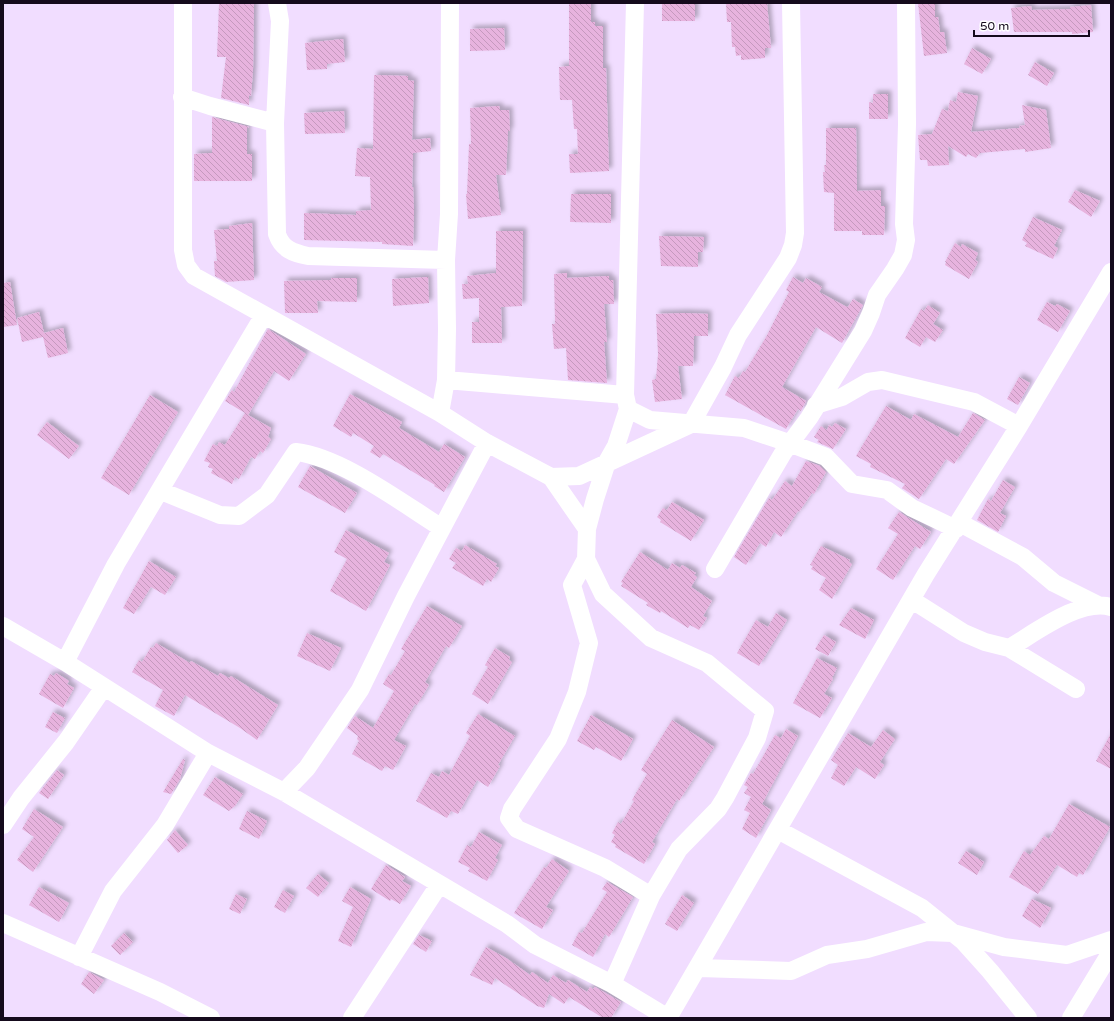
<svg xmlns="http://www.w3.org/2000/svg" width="1114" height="1021" font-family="'Varela Round',sans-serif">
<defs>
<pattern id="building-back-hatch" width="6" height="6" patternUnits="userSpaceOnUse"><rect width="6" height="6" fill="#e7b3de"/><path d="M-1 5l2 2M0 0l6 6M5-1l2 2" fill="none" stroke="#c599be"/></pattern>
<filter id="shadow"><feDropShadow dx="3.5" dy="-3.5" stdDeviation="2" flood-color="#0004"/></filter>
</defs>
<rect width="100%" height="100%" fill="#f1ddff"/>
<path fill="url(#building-back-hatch)" filter="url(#shadow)" d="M219,3H254L253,69L251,96L249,95V105L221,98L226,57H217Z
M569,3H591V22H595V26H603V68H606L609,171L570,173L569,154H578L577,129H574L572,100H560L559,67L569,66Z
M662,3H695V21H662Z
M726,3H767L771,48H765V58L741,60V55L736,56L735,47H732L731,22H727Z
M918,3H935V17H938L940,32H944L947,53L924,56Z
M1091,5L1093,32L1072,34V32H1014L1011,8L1031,6L1032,10L1070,9V7Z
M504,28L505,50L470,51V29Z
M343,39L345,62L327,64V69L307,70L305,43Z
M972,48L991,59L982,74L964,64Z
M1035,62L1054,73L1047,86L1028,75Z
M374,75L408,76V80L414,81L412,140L430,138L431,151L413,153L412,187H413L414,211L413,246L382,244V242L304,240V213L356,215V211L371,210L370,177L355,176L357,148L373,149Z
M958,92L978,96L971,132L1020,128L1019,126L1025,125L1022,105L1046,110L1051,148L1025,152V149L980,153L976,158L968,154L966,157L948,146L949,165L928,166L927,160H920L918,135L932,134L942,109L948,111L950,100L956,102Z
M873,94H888V119H869V102L873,103Z
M499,106L500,110H509L510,131H508L506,175H496L501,215L468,219L466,194H467L469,144H471L470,108Z
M344,111L345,133L305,134L304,113Z
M212,117L249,127L247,128V154H252V181H194V154L212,153Z
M826,128H856L857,191L881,190V206H885L884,235H862V231H834V193L824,192L823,172H825L824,165H826Z
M1075,190L1100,201L1091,217L1068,202Z
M571,194H611V223L570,222Z
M1033,217L1062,230L1054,246L1058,248L1053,259L1025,246L1027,243L1022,240Z
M252,223L254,280L226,282L215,276L214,261H217L214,230L229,229V226Z
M496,231H523L522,306L501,307L502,343H472V322H479V298L463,299L462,284H468L467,276L496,273Z
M659,236L704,237L703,252H698V267L661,266Z
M955,243L961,247L962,244L978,253L975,260L978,262L969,279L945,265L946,262H945Z
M567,273V278L609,276V280H613L614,304H604L607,342H604L607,383L568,380L566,348L554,349L552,324H555L554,274Z
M428,277L429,303L393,306L392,279Z
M793,277L803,283L806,278L822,287L819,292L845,306L848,307L853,299L863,305L842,343L816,327L782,387L806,401L801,411L798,409L786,429L725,395L735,376L739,378L743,371L745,372L766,337L789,292L786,290Z
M331,278H357V302L317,301L318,313H285L284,281L331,280Z
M10,282L17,325L3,327V283Z
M1047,302L1055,306L1057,304L1070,311L1058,332L1037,320Z
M928,305L940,313L933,324L943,330L935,342L926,337L920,347L905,338L921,309L924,311Z
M39,312L44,333L63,328L68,353L48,358L43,337L22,342L17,318Z
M684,313L708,314V336H694L693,366H678L682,399L655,402L652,380L656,379L658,354L656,314Z
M268,329L306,354L289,381L274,371L248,415L271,428L268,437L271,439L263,453L260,451L255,459L251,457L239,479L235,477L232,484L211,473L213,469L208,467L210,463L204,461L213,444L217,446L219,442L225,445L245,413L225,401L232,390L234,392Z
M1019,377L1030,383L1018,405L1007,399Z
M350,394L402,422L399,428L439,452L444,444L465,457L444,492L434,486L435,485L383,454L380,458L370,452L374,446L353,433L351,437L333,426Z
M150,395L178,412L129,495L101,478Z
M886,406L911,420L914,414L958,437L973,413L985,420L954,464L946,459L919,499L902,488L905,484L870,467L871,464L856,456Z
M47,422L79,446L69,459L37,435Z
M835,423L846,429L833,449L817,442L819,440L814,437L821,426L827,430L829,425L832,427Z
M806,461L820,466L826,472L814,494L812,493L799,512L798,511L781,537L774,532L766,547L760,543L746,565L734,557L769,498L772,500L785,481L792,486Z
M310,466L357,493L345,513L298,487Z
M1003,480L1015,487L1000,513L1006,516L998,532L977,520L988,499L991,501Z
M672,502L704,520L691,541L660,522L661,520L657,517L663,508L667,510Z
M899,512L931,532L920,549L915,546L893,580L876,569L898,534L888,528Z
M346,530L389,553L384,562L390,565L366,611L330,591L347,559L334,552Z
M465,545L497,564L495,566L499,568L491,582L487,579L483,586L452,568L456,563L449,559L456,548L462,551Z
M821,546L850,560L849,562L852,564L832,599L819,590L826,578L811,569L813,566L810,565Z
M640,552L668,570L672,563L680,568L682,565L696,573L694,575L697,577L691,587L712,601L703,616L707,618L699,630L690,625L688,628L661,611L660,613L646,605L648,603L621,586L623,583L621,582Z
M149,561L176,577L165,595L151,587L134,614L123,608Z
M427,606L462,626L449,648L446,646L425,682L429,685L417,705L415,704L394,740L406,746L393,770L385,766L382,771L352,754L359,741L357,739L358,736L347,728L355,716L373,728L394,691L383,684L389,674L391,675L405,651L401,649Z
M851,608L874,620L865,639L839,625Z
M776,613L787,620L759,666L737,653L756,620L768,627Z
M307,633L341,648L330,671L297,656Z
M824,635L836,642L828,656L815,649Z
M156,643L190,663L191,661L218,676L220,673L229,678L231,676L278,705L257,740L240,728L185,695L174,716L155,706L163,690L132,672L139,660L142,662L151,647L153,648Z
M495,648L510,657L509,660L512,662L488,704L472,694L488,667L485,665Z
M817,658L837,668L832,678L833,679L824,694L832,698L820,718L793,703Z
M56,673L69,681L67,684L74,688L63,708L39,694L50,674L54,676Z
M53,712L65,718L57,733L45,727Z
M478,714L515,736L498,765L500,766L488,787L477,780L458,814L451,811L447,818L416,801L431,773L439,777L442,771L449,775L470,736L466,733Z
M591,715L633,739L621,761L596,747L594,750L577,741Z
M672,720L714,747L679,801L677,799L652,842L655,844L644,864L615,847L616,845L611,842L615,835L612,833L618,822L621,824L634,801L632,800L647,774L641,770Z
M786,729L798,736L762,804L771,810L756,838L742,829L750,813L744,810L751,797L744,793L748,787L744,785L751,773L753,774L775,735L781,738Z
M883,730L895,739L880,762L884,765L875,779L856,767L844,786L831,778L838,765L831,760L848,733L871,747Z
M1111,733V769L1096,761Z
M183,759L185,760L180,779L171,794L163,792Z
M57,770L64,775L48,799L39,793Z
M215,777L243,794L235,806L229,811L203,795Z
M1069,804L1110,827L1083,875L1079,873L1077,877L1057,865L1038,894L1009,877L1024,851L1030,855L1044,836L1049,839Z
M34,809L63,827L33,872L17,860L34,837L22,829Z
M247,811L267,821L259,839L239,829Z
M175,830L188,845L178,853L167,840Z
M479,832L502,845L495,858L498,860L487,881L468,871L470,868L458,862L467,845L471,847Z
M966,851L984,862L977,875L958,863Z
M552,859L569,871L546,907L553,910L542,929L514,913L544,867L546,868Z
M386,865L405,877L402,881L411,886L400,904L391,899L390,901L371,889Z
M318,874L329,883L318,897L306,888Z
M607,882L633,897L609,937L605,934L593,957L572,945L579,932L582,933L607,892L602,889Z
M39,887L69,903L59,922L29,905Z
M350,887L371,899L351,947L338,941L353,907L342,901Z
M283,890L294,896L285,913L274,907Z
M236,894L247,899L240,914L229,909Z
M682,895L694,903L677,931L665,924Z
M1032,899L1051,908L1040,928L1022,916Z
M124,933L133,942L120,955L111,946Z
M419,935L432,941L426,952L413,944Z
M486,947L506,958L530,975L532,972L548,983L553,975L566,983L568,980L587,992L590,987L593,989L595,987L621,1002L611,1018H603L569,997L564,1004L549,994L544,1008L537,1006L495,978L492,985L470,975Z
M89,972L104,980L94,994L81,984Z"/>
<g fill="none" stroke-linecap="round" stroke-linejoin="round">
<path stroke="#fff" stroke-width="18" d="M183,3V250L186,265L194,276L440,413L487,443L551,477L587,529L586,559L603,594L651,638L707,663L765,711L757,738L725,798L718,809L679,849L651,896
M277,3L280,21L275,123L277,234C282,249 293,253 308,256L446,260
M635,3L625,395L628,409L650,420L744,428L789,443L826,457L852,484L887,490L912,508L956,529
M182,97L210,106L275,123
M446,380L625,395
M816,405L842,397L868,382L882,380L974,402L1019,426
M440,413L446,380L447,329L446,260L449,214L450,3
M551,477L579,476L691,424L723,367L738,335L788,258L793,245L795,233L791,3
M161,491L220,515L239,516L267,495L296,452C341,457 402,503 442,528
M960,523L1023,557L1054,583L1098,605
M587,529L595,499L607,462L616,446L628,409
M586,559L572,585L589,643L577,692L558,739L512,809L509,818L517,829L605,868L651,896L612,984
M715,569L783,453L809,418L863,331L871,313L877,295L895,269L903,255L906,240L904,224L907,124L906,3
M912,600L964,633L985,642L1009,648L1076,689
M3,626L65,662L208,753L284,792L507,924L535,945L612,984L668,1018
M1009,648C1035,633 1080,598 1111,607
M65,662L116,564L264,315
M284,792L307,768L360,690L406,596L487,443
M3,825L21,798L66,742L104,687
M778,830L922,908L963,941L990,971L1028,1018
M3,923L160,992L211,1018
M79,957L113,891L165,825L208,753
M699,968L791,971L827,955L867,949L926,932L953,933L1004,947L1067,955L1111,940
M352,1018L439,885
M668,1018L926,574L1019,426L1111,272
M1071,1018L1111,952"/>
</g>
<rect width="1114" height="1021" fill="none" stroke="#150a1c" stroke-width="8"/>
<path d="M974 30v6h115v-6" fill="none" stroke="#150a1c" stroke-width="2"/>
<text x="980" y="30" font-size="12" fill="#150a1c" stroke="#ffffff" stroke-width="3" paint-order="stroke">50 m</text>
</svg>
